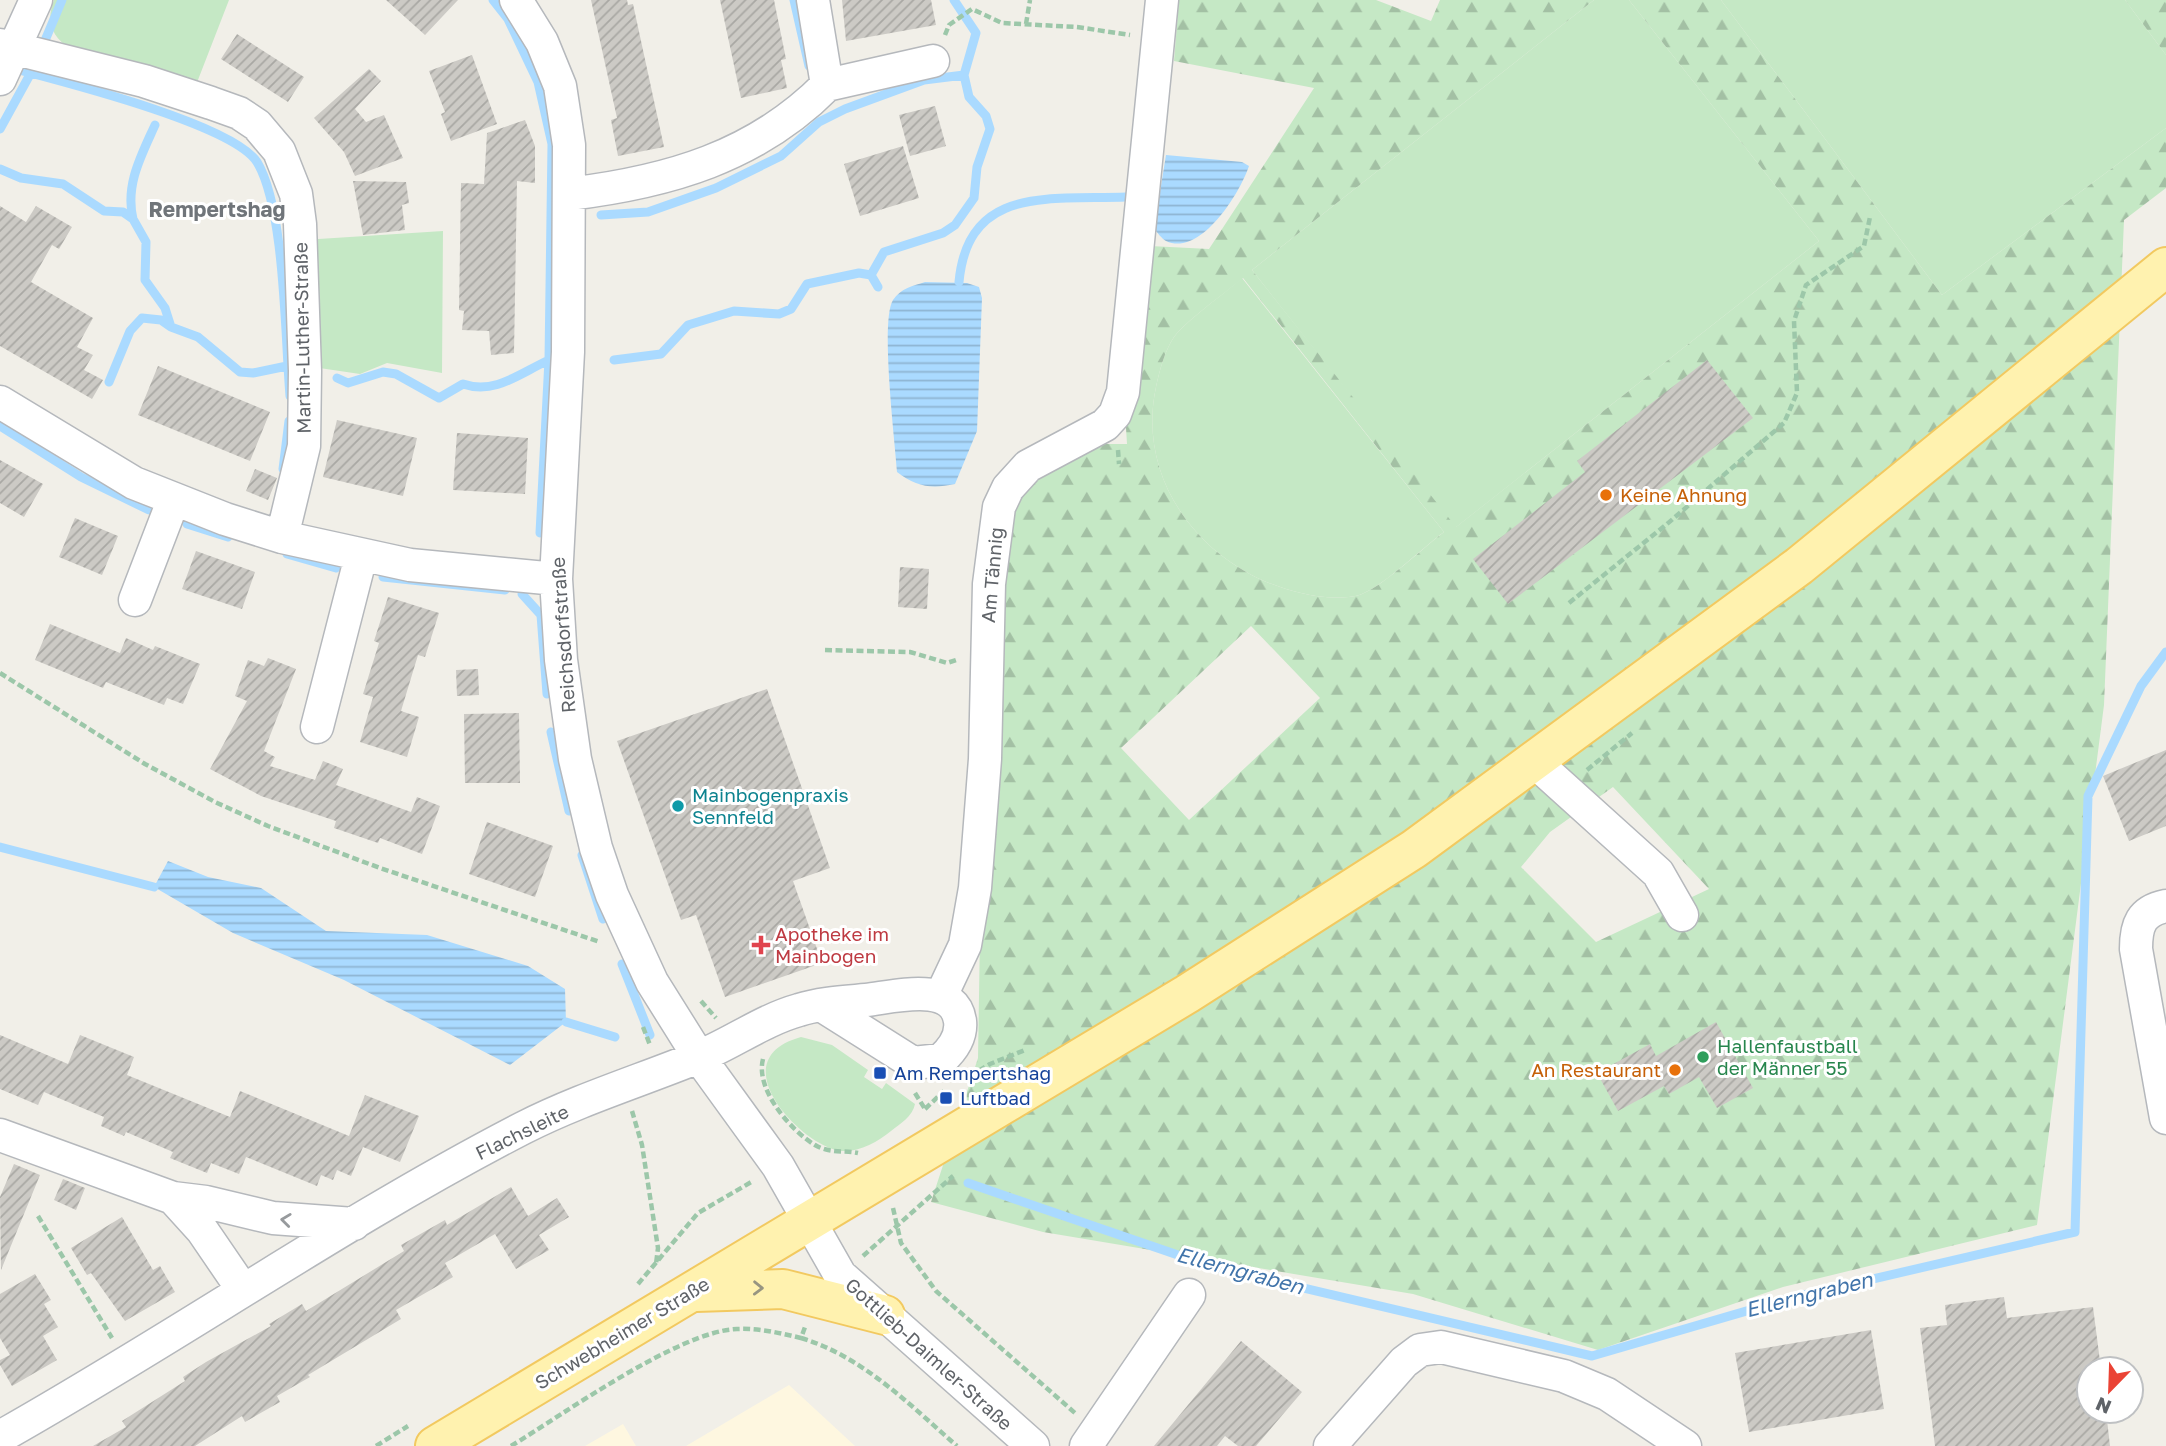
<svg xmlns="http://www.w3.org/2000/svg" width="2166" height="1446" font-family="'Golos Text',sans-serif">
<defs>
<pattern id="forest-firs" width="22" height="20" patternUnits="userSpaceOnUse" patternTransform="scale(1.75)"><rect width="22" height="20" fill="#c5e8c5"/><path d="M5 1l3.5 6h-7zM16 11l3.5 6h-7z" fill="#a3c0a4"/></pattern>
<pattern id="water-rules" width="6" height="5" patternUnits="userSpaceOnUse" patternTransform="scale(1.75)"><rect width="6" height="5" fill="#aadaff"/><path d="M0 2.5h6" fill="none" stroke="#8eb4d2"/></pattern>
<pattern id="building-hatch" width="6" height="6" patternUnits="userSpaceOnUse" patternTransform="scale(1.75)"><rect width="6" height="6" fill="#cccac5"/><path d="M-1 1l2-2M0 6l6-6M5 7l2-2" fill="none" stroke="#a9a8a4"/></pattern>
</defs>
<rect width="100%" height="100%" fill="#f1efe8"/>
<path fill="#fef7e0" d="M789,1385L855,1446H686Z
M623,1424L636,1446H585Z"/>
<path fill="#c5e8c5" d="M54,0H229L196,85L70,48C51,37 46,20 54,0Z
M1594,0H1629L1819,241L1455,528L1252,270Z
M1721,0H2125L2166,55V128L1942,295Z
M443,231L442,373L387,363L360,374L306,366L303,240Z
M1242,278L1444,532C1421,549 1388,582 1364,593C1348,601 1317,597 1301,593C1207,572 1135,484 1156,387C1159,372 1165,350 1174,337C1188,319 1224,294 1242,278Z
M801,1037L832,1045L868,1070L864,1077L882,1089L886,1083L915,1104C913,1116 900,1124 891,1131C878,1142 859,1152 842,1151C805,1149 717,1060 801,1037Z"/>
<path fill="url(#forest-firs)" fill-rule="evenodd" d="M1179,0H1376L1431,21L1440,0H1594L1252,270L1456,527L1819,241L1629,0H1721L1942,295L2166,128V188L2124,220L2104,705L2037,1225L1783,1287L1598,1350L1413,1294L1043,1232L931,1202L978,1058L981,871L1005,525L1022,488L1038,473L1099,444H1127L1125,412L1150,246L1209,249L1314,88L1174,61ZM1243,278L1444,532C1423,548 1385,584 1364,593C1348,601 1317,597 1301,593C1207,572 1135,484 1156,387C1159,372 1165,350 1174,337C1188,319 1224,294 1243,278ZM1251,626L1320,698L1189,820L1121,748ZM1613,787L1709,889L1596,942L1521,867L1550,832Z
M2125,0H2166V55Z"/>
<path fill="url(#water-rules)" d="M1166,155L1242,162L1249,166C1240,193 1201,257 1166,241C1162,239 1157,232 1154,229Z
M925,282L967,283L979,287L982,298L977,431L955,484C932,489 916,487 897,472C895,441 880,321 893,300C901,288 913,286 925,282Z
M168,861L208,877L261,888L326,931L427,935L528,966L565,989L566,1022L510,1065L344,980L233,933L154,887Z"/>
<g fill="none" stroke-linecap="round" stroke-linejoin="round">
<path stroke="#aadaff" stroke-width="9" d="M493,0L508,19L538,82L552,144L549,360L540,533
M794,0L809,66
M41,50L62,0
M12,68C61,81 233,124 257,162C285,208 285,338 290,396
M0,129L33,69
M0,169L21,178L63,184L104,211L123,212L133,219L146,242L145,280L165,308L171,327L198,337L240,372L253,373L287,366
M601,215L648,212L716,188L781,156L819,122L845,109L924,80L964,75
M133,219C125,185 141,156 155,125
M871,275L884,252L943,233L955,225L974,198L977,167L990,129L986,116L969,97L964,75L976,33L954,0
M871,275L878,287
M959,282C968,185 1050,200 1126,197
M614,360L661,354L688,325L734,311L779,314L791,309L807,284L859,273L871,275
M337,378L348,383L383,372L396,374L439,398L463,384C495,395 520,373 549,360
M109,382L130,331L142,318L161,320L171,327
M0,426L81,477L149,510
M283,469L289,421
M187,524L228,537
M287,554L336,568
M383,577L505,590
M522,594L541,615L547,694
M551,732L569,811
M0,847L154,887
M582,855L603,919
M622,964L650,1035
M566,1022L615,1037
M968,1183L1210,1266L1592,1356L1791,1298L2075,1232L2088,796L2141,686L2166,652"/>
</g>
<path fill="url(#building-hatch)" d="M386,0H458L425,35Z
M591,0H627L628,5L633,4L664,147L618,156L611,120L617,118Z
M720,0H774L786,59L781,60L787,88L741,98Z
M842,0H931L936,25L846,41Z
M237,34L304,77L288,102L221,59Z
M472,55L497,124L451,141L441,114L445,112L429,71Z
M369,69L381,81L355,109L366,122L384,115L403,158L355,176L344,152L314,118Z
M935,106L946,146L910,156L899,115Z
M525,120L535,146V183L517,181L514,353L491,355L489,331L462,330L464,311L459,310L461,183L484,184L487,133Z
M903,146L919,198L860,216L844,164Z
M353,181L406,182L409,203L402,205L405,230L363,235Z
M0,206L26,222L36,206L72,227L59,249L52,245L31,282L93,318L77,347L93,355L84,370L103,380L92,399L0,346Z
M1707,360L1753,418L1508,604L1473,559L1585,472L1577,461Z
M158,366L270,412L250,461L138,415Z
M337,420L417,438L403,496L323,477Z
M457,433L528,438L525,494L453,490Z
M0,460L43,484L24,517L0,503Z
M255,469L277,478L268,500L246,491Z
M75,518L118,536L102,575L59,557Z
M196,551L255,572L242,609L182,589Z
M900,567L929,569L927,609L898,607Z
M388,597L439,613L425,657L418,655L401,711L419,717L407,757L360,742L373,697L363,694L379,643L374,641Z
M50,624L120,653L126,638L153,650L155,646L200,664L183,704L167,698L164,705L106,682L103,688L35,660Z
M268,658L296,669L264,751L275,757L270,766L315,780L323,761L343,769L336,785L411,812L417,797L440,806L422,854L380,838L378,843L334,828L336,821L261,796L210,769L247,701L235,696L248,660L264,666Z
M478,669L479,695L457,696L456,670Z
M767,689L830,868L793,881L822,963L725,997L696,915L681,920L617,741Z
M519,713L520,783H465L464,714Z
M2166,750V826L2129,841L2103,776Z
M487,822L553,846L535,897L469,874Z
M1716,1022L1753,1088L1717,1108L1699,1077L1669,1094L1664,1086L1618,1111L1597,1073L1650,1044L1656,1056Z
M0,1035L68,1064L80,1035L134,1057L127,1075L230,1117L240,1091L349,1136L365,1095L419,1116L400,1162L363,1147L351,1176L337,1170L333,1180L321,1175L317,1186L246,1157L239,1174L211,1163L207,1173L170,1158L173,1152L126,1132L124,1136L101,1126L104,1117L44,1092L38,1105L0,1089Z
M14,1164L40,1175L1,1270L0,1197Z
M63,1179L85,1188L76,1210L54,1200Z
M511,1187L528,1216L557,1198L569,1217L539,1235L549,1250L516,1269L495,1234L445,1263L453,1277L396,1310L401,1319L308,1375L310,1377L277,1396L280,1402L245,1422L242,1416L195,1446H93L126,1427L122,1421L185,1381L183,1377L206,1362L271,1326L269,1324L302,1304L306,1311L404,1251L401,1245L445,1220L447,1225Z
M122,1217L153,1270L160,1266L175,1292L125,1321L91,1273L87,1275L71,1248Z
M35,1274L51,1300L44,1304L58,1327L43,1336L57,1360L12,1386L0,1365V1360L10,1355L0,1338V1294Z
M2004,1297L2007,1318L2093,1307L2101,1369H2089V1411H2106L2110,1446H1935L1920,1328L1947,1325L1945,1305Z
M1871,1330L1884,1409L1749,1432L1735,1353Z
M1241,1341L1302,1392L1256,1446H1238L1225,1436L1217,1446H1154Z"/>
<g fill="none" stroke-linecap="round" stroke-linejoin="round">
<g stroke="#b5b8bc" stroke-width="35">
<path id="minor" d="M516,0L542,42L560,86L569,145L568,352L556,579L561,660L575,759L596,848L612,895L652,982L699,1057L778,1166L840,1275L1033,1446
M0,45L144,81L211,103L239,113L257,125L279,151L296,194L300,224L305,371L304,446L282,537
M0,79L36,0
M827,85L933,61
M569,194C668,182 756,157 827,85L813,0
M0,402L134,483L225,519L282,537L410,565L556,579
M135,600L173,501
M317,727L361,556
M1535,762L1658,873L1682,915
M2166,906C2141,911 2136,925 2136,949L2166,1118
M941,996L965,945L975,888L985,759L989,584L999,507L1008,488L1028,466L1105,425L1115,414L1123,392L1162,0
M0,1135L173,1198L202,1230L243,1290
M173,1198L206,1202L273,1218L354,1224
M0,1437C176,1338 343,1221 523,1128C578,1100 639,1081 696,1058C731,1044 763,1020 799,1010C821,1003 844,1002 866,1000C894,997 954,980 960,1021C962,1037 952,1050 941,1060L913,1063L821,1005
M1086,1446L1189,1295
M1330,1446L1404,1362L1420,1350L1441,1347L1564,1376L1607,1394L1685,1446"/>
</g>
<g stroke="#f2c960" stroke-width="42">
<path id="major" d="M696,1292L783,1289L885,1315
M435,1446L1187,994L1414,849L1799,566L2166,267"/>
</g>
<path stroke="#9cc7a9" stroke-width="4.5" stroke-dasharray="7 3.5" stroke-linecap="butt" d="M1026,24L1030,0
M945,35L949,25L972,9L1002,23L1077,27L1130,35
M1118,450L1119,464
M1569,603L1667,524L1784,423L1797,393L1794,321L1806,285L1864,246L1870,217
M825,650L910,652L947,663L959,659
M0,673L145,764L215,802L268,826L380,868L600,942
M1587,770L1632,733
M701,1001L716,1018
M643,1027L650,1045
M763,1059C755,1089 790,1130 815,1145C830,1154 844,1150 858,1153
M970,1076L990,1064L1025,1050
M915,1093L925,1109
M925,1109L944,1091
M632,1111L642,1145L658,1248L656,1264
M893,1208L901,1243L936,1291L1075,1413
M38,1216L112,1338
M863,1256L953,1176
M638,1284L698,1213L753,1181
M801,1338C862,1356 910,1405 957,1446
M376,1446L408,1426
M511,1446C564,1414 679,1331 737,1329C759,1328 780,1333 801,1338L805,1327"/>
<use href="#minor" stroke="#fff" stroke-width="32"/>
<use href="#major" stroke="#fff2af" stroke-width="38"/>
</g>
<defs><path id="oneway-chevron" d="M-2-3.5L2.5 0L-2 3.5" fill="none" stroke-width="1.6" stroke-linecap="round" stroke-linejoin="round" transform="scale(1.75)"/></defs>
<use stroke="#979a9d" href="#oneway-chevron" transform="translate(286 1220) rotate(-173)"/>
<use stroke="#979581" href="#oneway-chevron" transform="translate(758 1288) rotate(1)"/>
<g fill="#e8710a" stroke="#fff" stroke-width="2.5">
<circle cx="1606" cy="495" r="7"/>
<circle cx="1675" cy="1070" r="7"/>
</g>
<circle fill="#0f9aa8" stroke="#fff" stroke-width="2.5" cx="678" cy="806" r="7"/>
<path fill="#e0444e" stroke="#fff" stroke-width="2.5" d="M757.5 934.5h7v7h7v7h-7v7h-7v-7h-7v-7h7z"/>
<circle fill="#2e9e5b" stroke="#fff" stroke-width="2.5" cx="1703" cy="1057" r="7"/>
<g fill="#1a4fb4" stroke="#fff" stroke-width="2.5">
<rect x="873" y="1066" width="14" height="14" rx="3.5"/>
<rect x="939" y="1091" width="14" height="14" rx="3.5"/>
</g>
<g text-anchor="middle" stroke-width="6" stroke-linejoin="round" paint-order="stroke">
<g font-size="19" fill="#5f6368" stroke="#fff">
<text transform="translate(302 338) rotate(-91)" y="7">Martin-Luther-Straße</text>
<text transform="translate(992 575) rotate(-85)" y="7">Am Tännig</text>
<text transform="translate(563 635) rotate(-94)" y="7">Reichsdorfstraße</text>
<text transform="translate(522 1132) rotate(-26)" y="7">Flachsleite</text>
<text transform="translate(622 1333) rotate(-31)" y="7">Schwebheimer Straße</text>
<text transform="translate(929 1354) rotate(42)" y="7">Gottlieb-Daimler-Straße</text>
</g>
<g font-size="19" fill="#c56008" stroke="#fff" text-anchor="start">
<text x="1620" y="502">Keine Ahnung</text>
<text x="1661" y="1077" text-anchor="end">An Restaurant</text>
</g>
<g font-size="19" fill="#0d838f" stroke="#fff" text-anchor="start">
<text x="692" y="802">Mainbogenpraxis<tspan x="692" dy="22">Sennfeld</tspan></text>
</g>
<g font-size="19" fill="#be3a42" stroke="#fff" text-anchor="start">
<text x="775" y="941">Apotheke im<tspan x="775" dy="22">Mainbogen</tspan></text>
</g>
<g font-size="19" fill="#27864d" stroke="#fff" text-anchor="start">
<text x="1717" y="1053">Hallenfaustball<tspan x="1717" dy="22">der Männer 55</tspan></text>
</g>
<g font-size="19" fill="#164399" stroke="#fff" text-anchor="start">
<text x="894" y="1080">Am Rempertshag</text>
<text x="960" y="1105">Luftbad</text>
</g>
<g font-size="21" font-weight="bold" fill="#70757a" stroke="#fff">
<text x="217" y="217">Rempertshag</text>
</g>
<g font-size="21" font-style="italic" fill="#4174aa" stroke="#fff">
<text transform="translate(1240 1271) rotate(15)" y="7">Ellerngraben</text>
<text transform="translate(1809 1295) rotate(-14)" y="7">Ellerngraben</text>
</g>
</g>
<g transform="translate(2110 1390) rotate(203)"><circle r="33" fill="#ffffff" stroke="#bfc1c3" stroke-width="2"/>
<path d="M0-5L12 26L0 18L-12 26Z" fill="#ea4335"/>
<text y="-10" font-size="19" font-weight="bold" text-anchor="middle" fill="#5f6368">N</text>
</g>
</svg>
